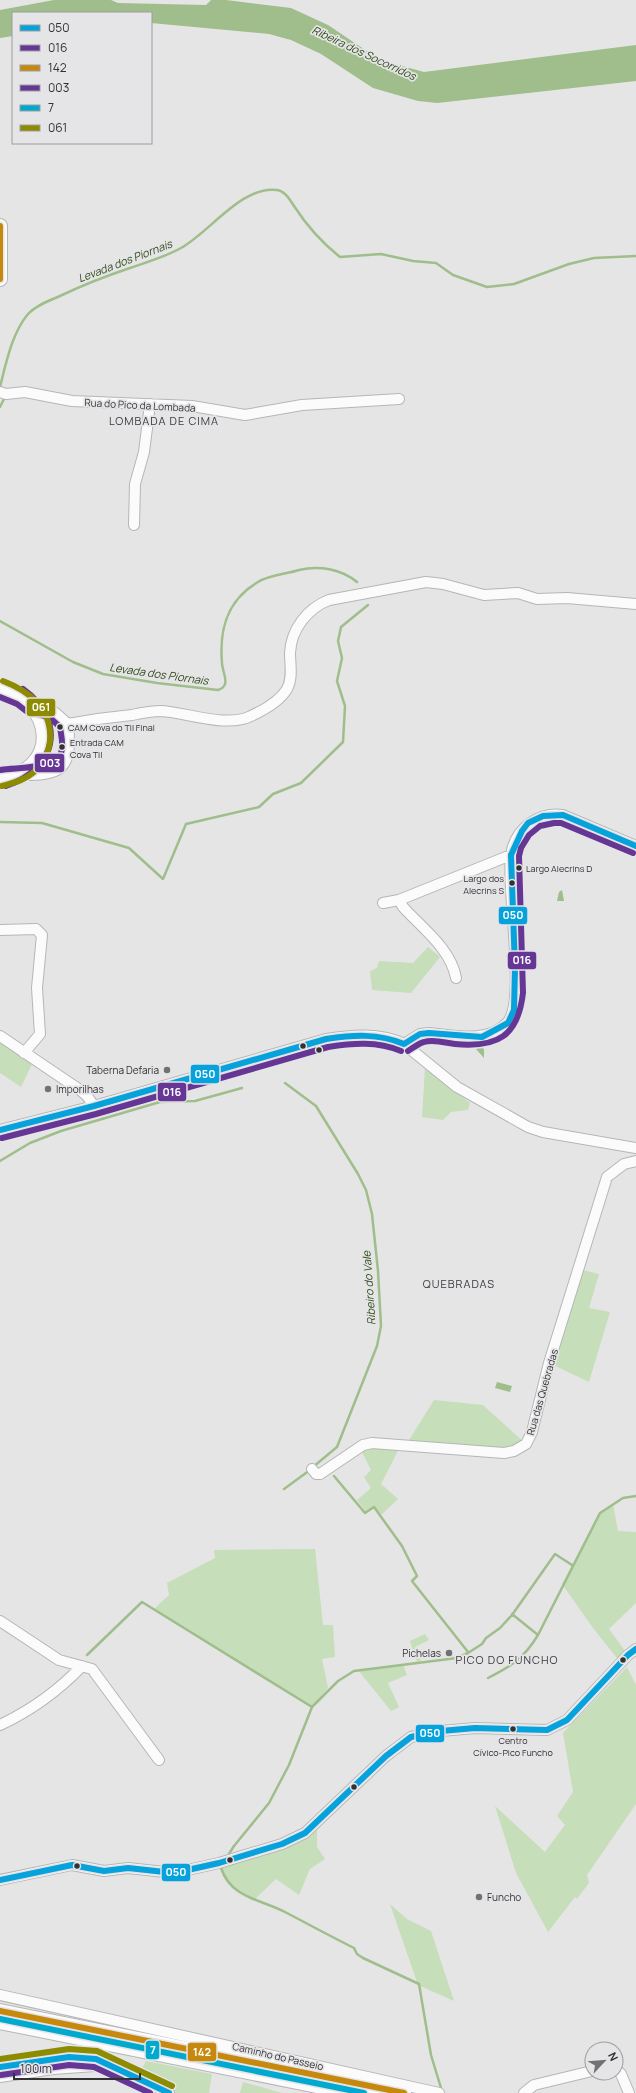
<svg xmlns="http://www.w3.org/2000/svg" width="636" height="2093" font-family="Manrope,sans-serif">
<rect width="100%" height="100%" fill="#e5e5e6"/>
<path fill="#c6deb9" d="M428,947L440,957L411,993L372,990L370,971L377,968L379,961L413,963Z
M0,1042L33,1062L21,1087L0,1073Z
M425,1068L470,1103L468,1110L451,1112L443,1120L422,1117Z
M579,1269L599,1274L589,1308L610,1312L589,1382L549,1363Z
M434,1400L483,1405L526,1444L514,1451L406,1445Z
M400,1447L381,1484L398,1499L380,1516L374,1508L367,1513L357,1500L371,1488L364,1477L371,1470L362,1452L365,1448Z
M613,1504L618,1531L636,1532V1603L609,1629L628,1655L621,1663L593,1628L562,1584L600,1513Z
M315,1549L323,1625H333L335,1657L322,1659L328,1688L312,1707L154,1609L169,1595L167,1583L215,1558L214,1550Z
M425,1634L429,1640L415,1647L421,1661L417,1662L410,1641Z
M403,1664L407,1675L388,1683L399,1707L391,1711L358,1670Z
M627,1667L636,1685V1804L587,1875L589,1883L577,1899L575,1897L548,1932L516,1873L495,1806L545,1852L565,1825L557,1816L573,1792L563,1733Z
M317,1823V1847L325,1859L310,1869L299,1895L276,1879L253,1901L228,1884L219,1863L265,1848Z
M390,1904L407,1919L431,1931L454,2001L418,1985Z
M146,2061L212,2074L209,2093H169L137,2078Z
M243,2082L282,2093H240Z"/>
<path fill="#9fbe8b" d="M54,0H111L118,3L206,5L211,0H226L291,8L328,25L380,60L424,72L636,45V81L437,103L418,101L373,88L321,54L291,40L269,34L151,23V13H13V36L0,38V10Z
M562,890L564,901H557L559,892Z
M479,1046L484,1049V1058L476,1049Z
M497,1382L512,1386L510,1392L495,1388Z"/>
<g fill="none" stroke-linecap="round" stroke-linejoin="round">
<path stroke="#9fbe8b" stroke-width="2.5" d="M0,387C6,363 12,333 28,314C36,305 49,301 60,296C83,285 106,276 130,268C147,262 165,257 181,248C209,233 242,185 277,190C285,191 290,200 294,206C307,226 321,242 340,257L381,254L413,261L436,263L453,275L487,287L514,284L569,264L594,258L636,256
M0,407L5,397
M0,621L73,662L103,674L157,683L218,690C221,689 224,688 225,684C227,679 222,669 222,663C219,629 227,600 258,582C269,575 287,574 299,570C319,565 341,569 357,582
M0,822L42,823L129,848L163,879L186,824L259,807L273,794L301,783L343,742L345,706L337,681L342,658L338,641L341,627L368,605
M285,1083L316,1106L358,1174L366,1190L372,1214L378,1271L381,1326L377,1346L337,1447L313,1467
M0,1161L30,1143L61,1131L160,1102L195,1101L242,1088
M334,1476L365,1513L374,1507L402,1546L417,1576L412,1581L468,1652
M284,1489L310,1470
M512,1614L538,1635L600,1513L623,1498L636,1496
M87,1655L142,1602L312,1707
M488,1678C512,1666 524,1658 538,1635
M227,1857L234,1846L269,1803L289,1765L312,1707L338,1681L354,1671L457,1658L468,1653L482,1644L486,1638L500,1628L512,1615L555,1554L572,1565
M221,1868C231,1898 260,1899 285,1912C308,1924 330,1936 354,1948L357,1954L363,1958L419,1984L431,2055L441,2088"/>
<g stroke="#b6b6b7" stroke-width="12">
<path id="minor" d="M0,392L6,394L25,392L72,401L192,406L245,415L302,405L399,399
M134,525L135,484L144,452L150,404
M41,723L59,716
M68,724C89,720 110,717 132,715C141,713 152,711 162,711C188,713 227,728 251,716C264,710 280,701 287,689C293,678 290,664 290,653C291,629 308,608 329,600L426,582L443,584L484,595L518,593L537,599L567,598L636,604
M16,775C61,776 73,771 68,724L52,710L29,704
M383,903L399,900
M0,930L36,929L42,935L37,988L40,1034L24,1053
M456,978C451,949 422,928 403,907L399,900L511,855
M0,1036L80,1090L87,1096L94,1106
M404,1044L420,1034L429,1033C454,1035 487,1044 507,1023C527,1002 506,888 511,855C515,829 538,811 563,815L636,846
M0,1130L94,1106L326,1039C351,1035 380,1032 404,1044L457,1087L528,1127L543,1132L636,1148
M312,1469L316,1474H320L363,1445L372,1443L504,1453L514,1451L526,1444L532,1432L549,1363L607,1177L624,1164L636,1161
M0,1621L59,1660L92,1669L159,1760
M0,1725C32,1710 58,1691 82,1666
M0,1880L72,1865L104,1871L128,1868L174,1873L219,1863L282,1844L305,1833L386,1756L411,1737L441,1731L475,1728L547,1730L567,1720L628,1655L636,1649
M0,1995L439,2093
M0,2067L69,2057L96,2059L169,2093
M616,2069L621,2074L629,2093
M0,2077L53,2069L109,2065
M524,2093L534,2085L592,2071"/>
</g>
<g stroke="#b6b6b7" stroke-width="14">
<path id="major" d="M0,688C54,704 60,769 0,778"/>
</g>
<g stroke="#b6b6b7" stroke-width="16">
<path id="highway" d="M0,226V279
M0,2011L404,2093
M0,2022L352,2093"/>
</g>
<use href="#minor" stroke="#fbfbfb" stroke-width="10"/>
<use href="#major" stroke="#fbfbfb" stroke-width="12"/>
<use href="#highway" stroke="#fbfbfb" stroke-width="14"/>
<g stroke="#e5e4e7" stroke-width="9">
<path id="bus-1" d="M0,1130L94,1106L326,1039C353,1035 378,1033 404,1044L420,1034L429,1033L482,1037L508,1023L514,1010L515,968L511,855L522,831L528,823L543,816L563,815L636,846
M0,1880L72,1865L104,1871L128,1868L174,1873L219,1863L282,1844L305,1833L386,1756L411,1737L441,1731L475,1728L547,1730L567,1720L628,1655L636,1649
M0,2067L69,2057L96,2059L169,2093"/>
</g>
<g stroke="#e5e4e7" stroke-width="9">
<path id="bus-2" d="M408,1051C413,1048 419,1043 424,1042C434,1039 446,1043 455,1044C498,1048 518,1036 523,993L519,856L521,848L529,835L540,826L554,823H561L633,853
M2,1138L96,1114L328,1047C353,1043 377,1041 401,1051"/>
</g>
<g stroke="#e5e4e7" stroke-width="9">
<path id="bus-3" d="M0,226V279
M0,2011L404,2093"/>
</g>
<g stroke="#e5e4e7" stroke-width="9">
<path id="bus-4" d="M0,697L17,704L26,711L49,717L60,727C61,735 64,745 61,753C55,770 16,767 0,770
M6,786C57,769 67,721 23,689
M1,2075L69,2065L94,2067L150,2093"/>
</g>
<g stroke="#e5e4e7" stroke-width="9">
<path id="bus-5" d="M0,2019L364,2093"/>
</g>
<g stroke="#e5e4e7" stroke-width="9">
<path id="bus-6" d="M2,786C9,784 17,782 23,779C53,765 59,726 37,702C27,692 16,686 3,681
M0,2059L69,2049L97,2051L172,2086"/>
</g>
<use href="#bus-1" stroke="#05a2dc" stroke-width="6"/>
<use href="#bus-2" stroke="#663695" stroke-width="6"/>
<use href="#bus-3" stroke="#c6890d" stroke-width="6"/>
<use href="#bus-4" stroke="#663695" stroke-width="6"/>
<use href="#bus-5" stroke="#00a9ce" stroke-width="6"/>
<use href="#bus-6" stroke="#8d8b00" stroke-width="6"/>
</g>
<g fill="#323233" stroke="#e5e4e7" stroke-width="1.5">
<circle cx="60" cy="727" r="3.5"/>
<circle cx="62" cy="747" r="3.5"/>
<circle cx="519" cy="868" r="3.5"/>
<circle cx="512" cy="883" r="3.5"/>
<circle cx="303" cy="1046" r="3.5"/>
<circle cx="319" cy="1050" r="3.5"/>
<circle cx="623" cy="1660" r="3.5"/>
<circle cx="513" cy="1729" r="3.5"/>
<circle cx="354" cy="1787" r="3.5"/>
<circle cx="230" cy="1860" r="3.5"/>
<circle cx="77" cy="1866" r="3.5"/>
</g>
<g fill="#717172" stroke="#e5e4e7" stroke-width="1.5">
<circle cx="167" cy="1070" r="4"/>
<circle cx="48" cy="1089" r="4"/>
<circle cx="449" cy="1653" r="4"/>
<circle cx="479" cy="1897" r="4"/>
</g>
<g text-anchor="middle" stroke-width="3.5" stroke-linejoin="round" paint-order="stroke">
<g font-size="9" fill="#323233" stroke="#e5e4e7" text-anchor="start">
<text x="68" y="731">CAM Cova do Til Final</text>
<text x="70" y="746">Entrada CAM<tspan x="70" dy="12">Cova Til</tspan></text>
<text x="526" y="872">Largo Alecrins D</text>
<text x="504" y="882" text-anchor="end">Largo dos<tspan x="504" dy="12">Alecrins S</tspan></text>
<text x="513" y="1744" text-anchor="middle">Centro<tspan x="513" dy="12">Cívico-Pico Funcho</tspan></text>
</g>
<g font-size="10" fill="#323233" stroke="#e5e4e7">
<text transform="translate(140 405) rotate(3)" y="4">Rua do Pico da Lombada</text>
<text transform="translate(542 1392) rotate(-74)" y="4">Rua das Quebradas</text>
<text transform="translate(278 2056) rotate(13)" y="4">Caminho do Passeio</text>
</g>
<g font-size="10" fill="#323233" stroke="#e5e4e7" text-anchor="end">
<text x="159" y="1074">Taberna Defaria</text>
<text x="56" y="1093" text-anchor="start">Imporilhas</text>
<text x="441" y="1657">Pichelas</text>
<text x="487" y="1901" text-anchor="start">Funcho</text>
</g>
<g font-size="11" font-style="italic" fill="#2f4c19" stroke="#e5e4e7">
<text transform="translate(364 53) rotate(25)" y="4">Ribeira dos Socorridos</text>
<text transform="translate(125 261) rotate(-21)" y="4">Levada dos Piornais</text>
<text transform="translate(159 674) rotate(8)" y="4">Levada dos Piornais</text>
<text transform="translate(369 1288) rotate(-94)" y="4">Ribeiro do Vale</text>
</g>
<g font-size="11" letter-spacing="1" fill="#3a393b" stroke="#e5e4e7">
<text x="164" y="425">LOMBADA DE CIMA</text>
<text x="459" y="1288">QUEBRADAS</text>
<text x="507" y="1664">PICO DO FUNCHO</text>
</g>
</g>
<g stroke="#e5e4e7" stroke-width="1.5">
<rect x="26" y="698" width="30" height="19" rx="4" fill="#8d8b00"/>
<rect x="34" y="753" width="31" height="20" rx="4" fill="#663695"/>
<rect x="498" y="906" width="30" height="19" rx="4" fill="#05a2dc"/>
<rect x="507" y="951" width="30" height="19" rx="4" fill="#663695"/>
<rect x="190" y="1064" width="30" height="20" rx="4" fill="#05a2dc"/>
<rect x="157" y="1082" width="30" height="20" rx="4" fill="#663695"/>
<rect x="415" y="1724" width="30" height="19" rx="4" fill="#05a2dc"/>
<rect x="161" y="1863" width="30" height="19" rx="4" fill="#05a2dc"/>
<rect x="145" y="2040" width="15" height="20" rx="4" fill="#00a9ce"/>
<rect x="187" y="2042" width="30" height="20" rx="4" fill="#c6890d"/>
</g>
<g font-size="11" text-anchor="middle" font-weight="bold" fill="#fff">
<text x="41" y="711">061</text>
<text x="50" y="767">003</text>
<text x="513" y="919">050</text>
<text x="522" y="964">016</text>
<text x="205" y="1078">050</text>
<text x="172" y="1096">016</text>
<text x="430" y="1737">050</text>
<text x="176" y="1876">050</text>
<text x="153" y="2054">7</text>
<text x="202" y="2056">142</text>
</g>
<rect x="12" y="12" width="140" height="132" fill="#e5e4e7" stroke="#9d9d9f"/>
<rect x="20" y="25" width="20" height="6" fill="#05a2dc" stroke="#9d9d9f"/>
<text x="48" y="32" font-size="12" fill="#323233">050</text>
<rect x="20" y="45" width="20" height="6" fill="#663695" stroke="#9d9d9f"/>
<text x="48" y="52" font-size="12" fill="#323233">016</text>
<rect x="20" y="65" width="20" height="6" fill="#c6890d" stroke="#9d9d9f"/>
<text x="48" y="72" font-size="12" fill="#323233">142</text>
<rect x="20" y="85" width="20" height="6" fill="#663695" stroke="#9d9d9f"/>
<text x="48" y="92" font-size="12" fill="#323233">003</text>
<rect x="20" y="105" width="20" height="6" fill="#00a9ce" stroke="#9d9d9f"/>
<text x="48" y="112" font-size="12" fill="#323233">7</text>
<rect x="20" y="125" width="20" height="6" fill="#8d8b00" stroke="#9d9d9f"/>
<text x="48" y="132" font-size="12" fill="#323233">061</text>
<g transform="translate(604 2061) rotate(64)"><circle r="19" fill="#e5e4e7" stroke="#9d9d9f"/>
<path d="M0-3L7 15L0 10L-7 15Z" fill="#717172"/>
<text y="-6" font-size="11" font-weight="bold" text-anchor="middle" fill="#323233">N</text>
</g>
<path d="M14 2073v6h126v-6" fill="none" stroke="#323233" stroke-width="2"/>
<text x="20" y="2073" font-size="12" fill="#323233" stroke="#e5e4e7" stroke-width="3" paint-order="stroke">100 m</text>
</svg>
